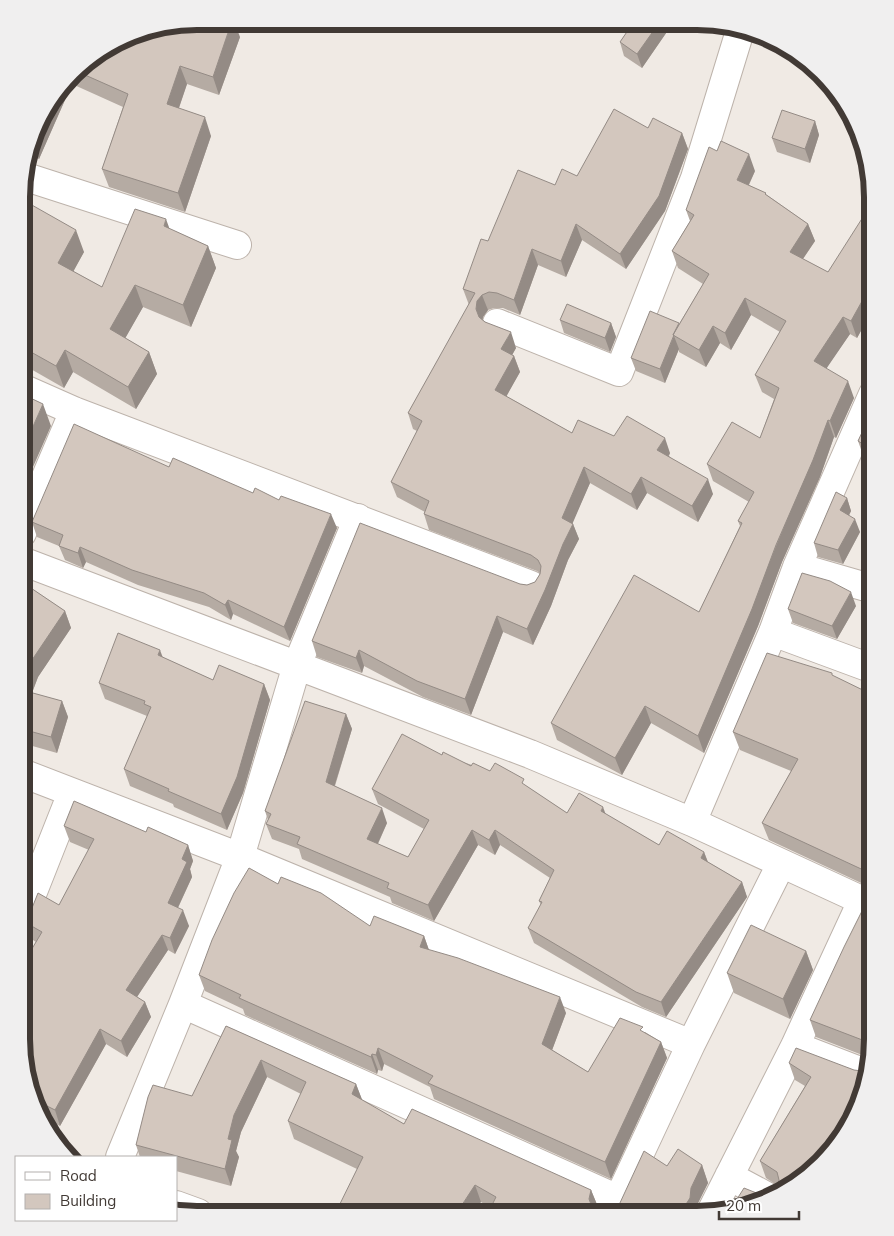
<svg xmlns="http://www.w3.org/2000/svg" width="894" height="1236" font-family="Mulish,sans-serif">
<rect width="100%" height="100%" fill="#f0eae4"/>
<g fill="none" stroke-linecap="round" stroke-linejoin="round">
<g stroke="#bdb3ab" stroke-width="30">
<path id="minor" d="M23,176L237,245
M497,323L619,372L695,178L740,31
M22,388L74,411L531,585
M358,518L297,665L240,857L691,1044
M22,533L74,411
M22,561L530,754L692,822L872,905
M797,567L873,589
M773,632L873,669
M22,773L240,857L183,1004L120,1157
M692,822L773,632L797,567L873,394
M21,922L72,793
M183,1004L618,1199
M795,1046L865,1073
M729,1176L770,1198
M176,1205L198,1213
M711,1212L795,1046L862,901
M611,1215L691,1044L781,864"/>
</g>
<use href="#minor" stroke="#fff" stroke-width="28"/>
</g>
<path fill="#b5aba3" d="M633,23H673L642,68L624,56L620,42Z
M240,37L219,95L187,84L179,108L211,136L185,212L109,187L102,169L123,107L72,84L39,159L29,155L45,109L81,65Z
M815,121L819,135L810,163L777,152L772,138Z
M648,128L682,133L688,149L665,211L626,269L582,240L566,277L538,265L520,315L503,308H494L488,310L483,317L482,319L516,348L512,355L514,356L520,372L506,396L572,433L614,436L670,453L669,456L713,494L698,522L647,493L637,510L590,483L572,523L573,524L579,539L568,560L551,606L533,645L503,632L471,715L423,697L364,666L362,673L317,657L312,641L520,584L527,585L535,582L540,574V573L537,571L429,530L424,514L425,512L397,497L391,482L417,431L413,429L408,413L469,305L463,289L488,241L555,185L577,176Z
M755,171L749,185L767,195L808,224L815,241L803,259L828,272L873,207V312L872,311L857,338L850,334L826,368L854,398L836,438L834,437L820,477L782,562L758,626L704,753L651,723L622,775L557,740L551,723L699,612L740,526L738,521L749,502L713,481L707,464L760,438L774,399L762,392L755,375L780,332L751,315L731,350L720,343L706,367L679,352V349L665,383L636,371L631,358L679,324L703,284L678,268L672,251L690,221L686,210Z
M23,200L84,252L73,271L102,287L170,229L208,246L216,268L191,327L143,307L125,338L149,352L157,374L136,409L73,372L64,388L22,364Z
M560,320L611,323L616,337L610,352L564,333Z
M873,409V460L863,455L858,441Z
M169,467L337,528L290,641L233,614L231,620L209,607L138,585L86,562L83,568L65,560L59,546L37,537L32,522Z
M847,498L851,511L849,516L860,532L843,564L818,557L814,543Z
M22,582L65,611L71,628L38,677L32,693L62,701L68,717L57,753L22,743Z
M856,606L837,639L793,623L788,609Z
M162,657L213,680L264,684L270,700L243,793L227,830L174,807L173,804L130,786L124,769L147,716L105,699L99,683Z
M833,676L873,695L872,888L769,840L762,823L791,771L740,750L733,732Z
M346,714L352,729L335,786L387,823L378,844L408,857L424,829L378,804L372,789L442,755L490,771L526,786L567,813L605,814L659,845L704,852L708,862L742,882L747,897L666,1017L642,1007L534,943L528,928L541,905L539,901L550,878L500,845L495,855L478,845L434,921L392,903L390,897L302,859L299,849L272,839L266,824L268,820L265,811Z
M64,826L146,832L188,845L193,861L190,869L192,877L178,908L189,926L175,954L168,950L137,997L145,1002L151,1017L127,1057L106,1044L60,1126L39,1115L21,1039L36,942L27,936L21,920L59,905L89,850L70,842Z
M278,884L370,926L424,936L429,950L566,1013L552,1050L588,1072L645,1032L661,1042L667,1058L611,1179L434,1099L430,1087L384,1064L382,1071L378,1070L377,1074L245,1015L243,1009L205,991L199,975Z
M872,901V1051L870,1058L816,1037L810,1020Z
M806,951L813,970L790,1019L734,993L727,973Z
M226,1026L356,1084L362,1100L404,1124L591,1190L598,1207L597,1211L599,1212L606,1213L613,1211L667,1166L702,1165L708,1183L697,1205L696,1215L492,1214L490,1209L491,1208L481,1202L357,1169L294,1139L288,1121L301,1094L267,1077L241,1132L236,1151L239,1157L231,1186L176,1171V1157H140L136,1145L192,1096Z
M789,1063L862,1071L775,1197L764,1196L771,1194L778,1188V1186L766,1178L760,1161L805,1086L795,1080Z"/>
<path fill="#948b85" d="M232,21H234L240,37L219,95L213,77Z
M659,23H673L642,68L637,54Z
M180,66L187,84L174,122L167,104Z
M70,79L72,84L39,159L33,143L41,121L47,106Z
M205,117L211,136L185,212L178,193Z
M815,121L819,135L810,163L805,149Z
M682,133L688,149L665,211L626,269L620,254Z
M749,154L755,171L743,197L737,180Z
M166,219L174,241L164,226Z
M576,224L582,240L566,277L561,261Z
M808,224L815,241L796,269L790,252Z
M76,230L84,252L66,285L58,263Z
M208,246L216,268L191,327L183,305Z
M532,249L538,265L520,315L514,300Z
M135,285L143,307L118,351L110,329Z
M866,294L872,311L857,338L851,321Z
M482,295L488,310L483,317L482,325L476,309L477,301Z
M745,298L751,315L731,350L725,333Z
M843,317L850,334L820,378L814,361Z
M611,323L616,337L610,352L605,338Z
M713,326L720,343L706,367L699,350Z
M511,332L516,348L507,364L501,349Z
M674,336L679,349L665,383L660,369Z
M65,350L73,372L64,388L56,366Z
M149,352L157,374L136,409L128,387Z
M514,356L520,372L501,406L495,390Z
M848,381L854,398L836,438L830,421Z
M43,404L51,426L22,492V451Z
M828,420L834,437L820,477L782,562L758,626L704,753L698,736Z
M665,438L670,453L663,466L657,450Z
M584,467L590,483L568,534L562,518Z
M641,477L647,493L637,510L631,494Z
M708,479L713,494L698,522L692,506Z
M847,498L851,511L844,524L840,510Z
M331,514L337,528L290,641L284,627Z
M855,519L860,532L843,564L838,550Z
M573,524L579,539L568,560L551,606L533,645L527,629L563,544Z
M80,547L86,562L83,568L78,553Z
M851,592L856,606L837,639L832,626Z
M228,600L233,614L231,620L225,605Z
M65,611L71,628L38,677L27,706L22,691V688L32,660Z
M497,616L503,632L471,715L465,699Z
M160,650L166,666L158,655Z
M359,650L364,666L362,673L356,658Z
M264,684L270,700L243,793L227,830L221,814Z
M62,701L68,717L57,753L51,737Z
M645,706L651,723L622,775L615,758Z
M346,714L352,729L331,797L326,782Z
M603,807L609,823L601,811Z
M382,808L387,823L373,854L367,839Z
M472,830L478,845L434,921L428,905Z
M495,830L500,845L495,855L489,840Z
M188,845L193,861L190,869L192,877L173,918L168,903L182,859Z
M704,852L710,868L701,858Z
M742,882L747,897L666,1017L661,1002Z
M183,910L189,926L175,954L170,938Z
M162,935L168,950L131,1006L126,990Z
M424,936L430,953L420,947Z
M806,951L813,970L790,1019L783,999Z
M560,997L566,1013L548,1061L542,1044Z
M145,1002L151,1017L127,1057L121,1041Z
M100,1029L106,1044L60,1126L55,1110Z
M661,1042L667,1058L611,1179L605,1162Z
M378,1048L384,1064L382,1071L376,1055Z
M372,1054L378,1070L377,1074L371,1057Z
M261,1060L267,1077L241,1132L236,1151L239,1157L231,1186L225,1169L228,1139L234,1115Z
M356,1084L363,1102L352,1094Z
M702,1165L708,1183L697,1205L696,1215H679L691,1188Z
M475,1185L481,1202L473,1214H456Z
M591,1190L598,1207L596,1214L589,1199Z"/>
<path fill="#d3c7be" stroke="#948b85" d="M197,21H232L213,77L180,66L167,104L205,117L178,193L102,169L128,94L76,71L81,65L140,31Z
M633,23H659L637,54L620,42Z
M47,106L41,121L45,109Z
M614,109L648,128L653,118L682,133L659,196L620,254L576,224L561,261L532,249L514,300L497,293L489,292L482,295L477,301L476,309L479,317L485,322L511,332L501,349L514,356L495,390L572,433L578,420L614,436L627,416L665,438L657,450L708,479L692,506L641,477L631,494L584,467L562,518L573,524L563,544L545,590L527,629L497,616L465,699L417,681L359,650L356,658L312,641L360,523L520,584L527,585L535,582L540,574L541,566L538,560L531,555L424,514L429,501L391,482L422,421L408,413L475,293L463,289L481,239L488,241L518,170L555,185L562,169L577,176Z
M782,110L815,121L805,149L772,138Z
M721,141L749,154L737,180L766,193L765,194L808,224L790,252L828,272L863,217L865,219L873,207V299L866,294L851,321L843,317L814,361L848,381L830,421L828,420L813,460L776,545L752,609L698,736L645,706L615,758L551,723L634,575L699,612L742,523L738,521L754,492L707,464L732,422L760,438L779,388L755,375L786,321L745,298L725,333L713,326L699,350L673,335L709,274L672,251L694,215L686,210L709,147L717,151Z
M23,200L76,230L58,263L102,287L135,209L166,219L164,226L208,246L183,305L135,285L110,329L149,352L128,387L65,350L56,366L22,347Z
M567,304L611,323L605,338L560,320Z
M650,311L679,323L673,335H674L660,369L631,358Z
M22,394L43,404L22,451Z
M873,409V450L858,441Z
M74,424L169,467L173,458L253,493L255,488L279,500L281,496L331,514L284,627L228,600L225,605L204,593L132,570L80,547L78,553L59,546L63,535L32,522Z
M836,492L847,498L840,510L855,519L838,550L814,543Z
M802,573L830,581L851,592L832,626L788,609Z
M22,582L65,611L32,660L22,688Z
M118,633L160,650L158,655L213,680L219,665L264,684L237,777L221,814L168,791L169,789L124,769L151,707L144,704L145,701L99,683Z
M767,653L832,673V675L873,695L872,874L762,823L798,759L733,732Z
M22,690L62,701L51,737L22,729Z
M305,701L346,714L326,782L382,808L367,839L408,857L429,820L372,789L402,734L442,755L443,752L471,766L473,763L490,771L495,763L524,779L522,783L567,813L579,793L603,807L601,811L659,845L667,831L704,852L701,858L742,882L661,1002L636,992L528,928L542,902L539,901L554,870L495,830L489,840L472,830L428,905L387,888L389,883L297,844L300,837L266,824L271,814L265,811Z
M74,801L146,832L148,827L188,845L182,859L187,862L168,903L183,910L170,938L162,935L126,990L145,1002L121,1041L100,1029L55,1110L35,1100L21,1039V967L42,932L21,920L25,918L30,913L38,893L59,905L94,839L64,826Z
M249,868L278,884L281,877L321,893L370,926L374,916L424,936L420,947L458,958L560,997L542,1044L588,1072L620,1018L643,1027L640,1030L661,1042L605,1162L428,1083L433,1076L378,1048L376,1055L372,1054L371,1057L239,998L241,995L199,975L212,940L234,893Z
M872,901V1049L871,1046L865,1041L810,1020L844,947L866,903Z
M751,925L806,951L783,999L727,973Z
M226,1026L356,1084L352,1094L404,1124L412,1109L591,1190L589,1199L592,1207L599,1212L606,1213L613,1211L619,1205L644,1151L667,1166L678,1149L702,1165L691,1188L690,1198L679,1215L499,1214L490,1209L496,1197L475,1185L456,1214H335L363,1157L288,1121L306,1082L261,1060L234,1115L228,1139L232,1140L225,1169L136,1145L148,1097L153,1085L192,1096Z
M796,1048L854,1070L862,1071L866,1069L843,1137L775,1197L732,1207L744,1188L764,1196L771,1194L778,1188L779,1180L777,1172L760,1161L811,1077L789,1063Z
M180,1209L187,1212H197L200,1213H178Z"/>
<path d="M0 0H894V1236H0ZM197 30H697A167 167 0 0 1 864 197V1039A167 167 0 0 1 697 1206H197A167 167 0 0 1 30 1039V197A167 167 0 0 1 197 30Z" fill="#f0efef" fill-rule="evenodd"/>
<path fill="none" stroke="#423a35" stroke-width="6" d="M197 30H697A167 167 0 0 1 864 197V1039A167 167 0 0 1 697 1206H197A167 167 0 0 1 30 1039V197A167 167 0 0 1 197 30Z"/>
<rect x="15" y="1156" width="162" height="65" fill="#ffffff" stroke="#b3b0ae"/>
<rect x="25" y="1172" width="25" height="8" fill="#ffffff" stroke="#b3b0ae"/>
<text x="60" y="1181" font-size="15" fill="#423a35">Road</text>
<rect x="25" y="1194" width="25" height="15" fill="#d3c7be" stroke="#b3b0ae"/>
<text x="60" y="1206" font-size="15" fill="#423a35">Building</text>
<path d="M719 1211v8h80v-8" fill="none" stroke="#423a35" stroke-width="2.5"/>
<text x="726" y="1211" font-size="15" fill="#423a35" stroke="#ffffff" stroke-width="4" paint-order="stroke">20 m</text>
</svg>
